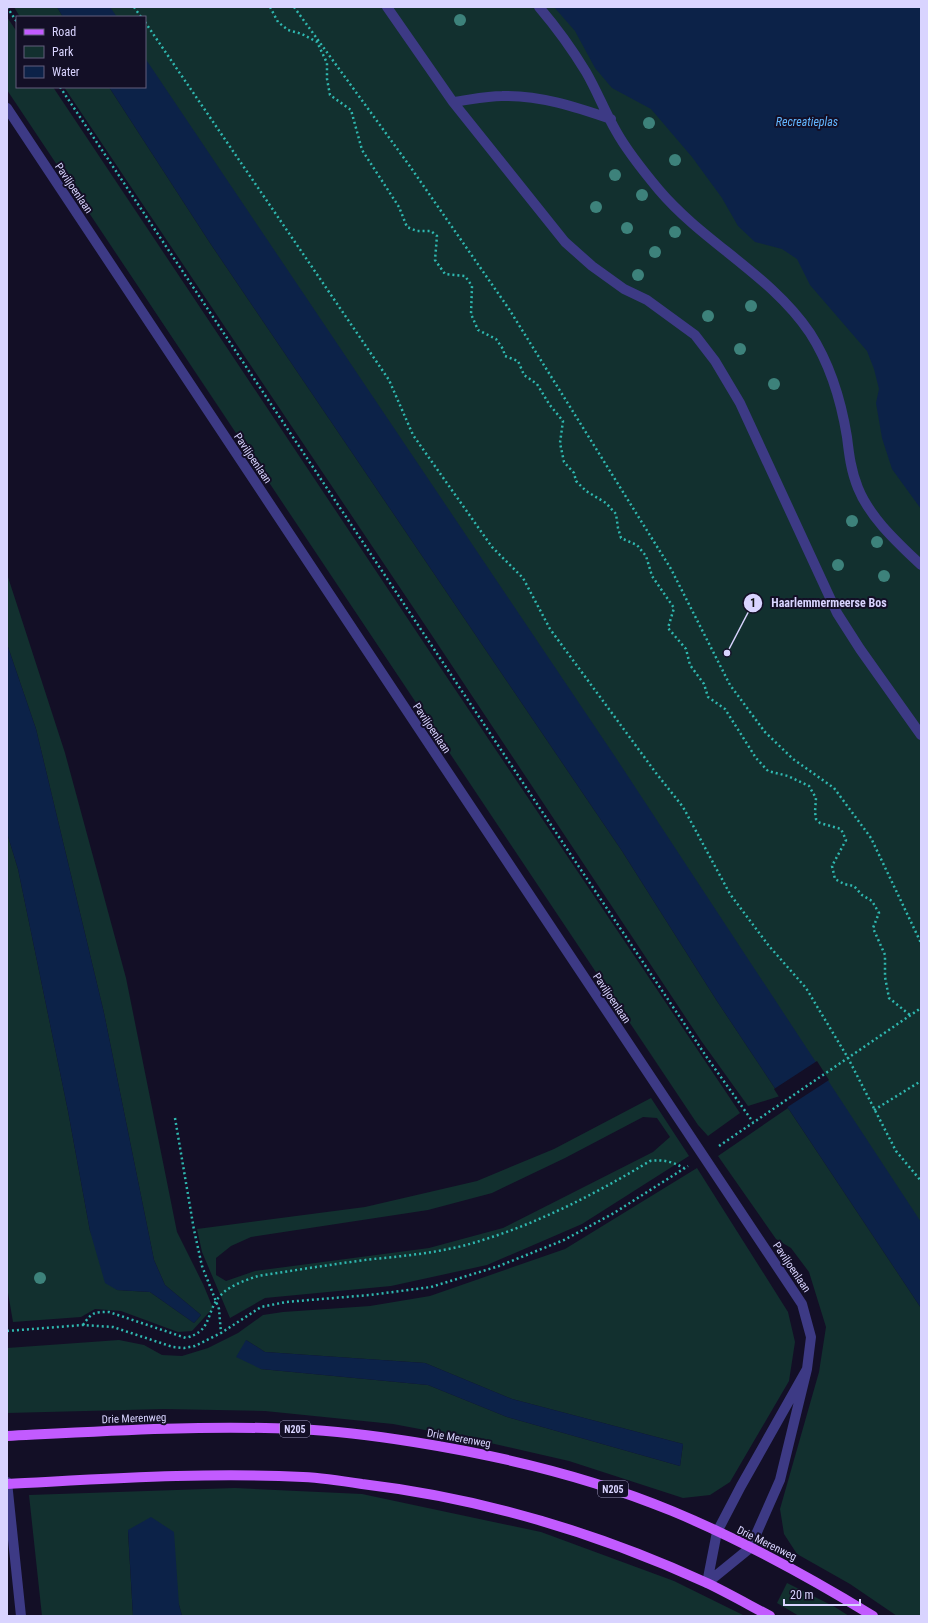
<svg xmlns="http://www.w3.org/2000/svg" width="928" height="1623" font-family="'Roboto Condensed',sans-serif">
<rect width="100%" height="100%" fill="#130f26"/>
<path fill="#12302f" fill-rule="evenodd" d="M14,7H57L63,17H20Z
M105,7H921V1240L145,67V17H112Z
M7,17L17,32V87H53L432,655L740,1113L708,1136L698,1125L7,90Z
M64,87H109L210,243L622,851L717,1001L780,1096L748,1106L702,1042L423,622Z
M7,574L65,753L126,978L177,1232L203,1284L213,1308L192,1331L178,1332L121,1311L95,1309L81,1317L13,1322L7,1287V833L18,869L68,1111L90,1231L117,1290L150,1292L194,1323L201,1315L165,1285L154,1260L104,1013L36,729L7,644Z
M651,1098L689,1156L582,1224L487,1265L391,1286L265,1298L230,1318L202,1252L197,1229L365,1207L477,1181L554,1149ZM643,1117L657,1118L670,1137L653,1152L503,1228L429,1248L255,1271L226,1281L216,1275V1258L231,1246L251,1237L428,1210L492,1193L565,1158Z
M788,1108L921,1308V1616H897L850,1584L797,1554L784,1534L780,1509L819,1372L826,1327L809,1272L791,1248L776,1239L718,1156Z
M697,1168L788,1312L795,1342L789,1381L730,1482L710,1495L683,1498L569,1461L473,1439L393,1424L265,1411L164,1409L7,1413V1348L119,1340L144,1345L162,1355L182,1356L208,1348L238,1333L263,1315L283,1312L370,1306L430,1296L565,1249ZM246,1340L265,1352L425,1363L512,1399L683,1444L680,1466L507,1417L428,1385L261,1369Z
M235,1488L362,1494L541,1532L674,1581L745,1616H182L179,1605L128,1531L133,1616H42L29,1495Z
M787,1583L835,1607L849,1616H799L777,1603Z"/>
<path fill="#0c2248" d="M57,7H110L117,17H63Z
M554,7H921V509L892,469L882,438L876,403L879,389L874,369L867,351L810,285L797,259L782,249L755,242L738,226L722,198L692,157L651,109L612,88L595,68L575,31Z
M145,58L616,758L921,1222V1308L717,1001L622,851L210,243L109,87H145Z
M7,644L36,729L104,1013L154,1260L165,1285L201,1315L194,1323L150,1292L117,1290L105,1283L90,1231L68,1111L18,869L7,833Z
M246,1340L265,1352L425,1363L512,1399L683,1444L680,1466L507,1417L428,1385L261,1369L236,1357Z
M151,1517L174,1532L179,1605L182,1616H133L128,1530Z"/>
<path fill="#130f26" d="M817,1061L829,1080L786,1108L774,1089Z"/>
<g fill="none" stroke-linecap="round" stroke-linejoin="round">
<path stroke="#2fb8b0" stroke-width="2.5" stroke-dasharray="2 3" stroke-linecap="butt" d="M7,7L17,22
M134,7L141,17
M270,7L278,22L288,30L302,34L317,42L327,63V79L330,95L351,110L362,150L399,207L407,227L417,231H431L437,236L435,260L445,274L465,276L472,286L471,314L478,330L496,339L503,349L505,356L518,361L524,375L537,384L549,404L563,421L560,443L564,462L574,473L576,481L586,491L606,503L616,514L618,528L621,538L637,545L646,556L652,576L674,608L668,628L686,649L690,665L704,684L708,697L725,709L756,758L768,771L788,776L809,786L816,798L815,812L816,819L820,823L841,829L846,840L832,866L835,879L844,884L854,886L862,895L872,901L879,913L873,928L885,955V977L889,998L910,1015
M294,7L409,165L509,309L671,569L730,685L765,732L793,759L834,788L871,838L921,943
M145,22L389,380L413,435L492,547L523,578L550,629L656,773L683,807L730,894L769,946L806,988L848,1058L896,1151L921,1181
M60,87L569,852L708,1059L753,1122
M874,1110L921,1081
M175,1118L194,1230L202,1266L219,1309L221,1333
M719,1146L921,1008
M83,1325C92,1312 94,1312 109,1312L186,1338C210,1331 206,1318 216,1301C225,1287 243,1281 258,1276C296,1270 334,1264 373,1259C404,1256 435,1253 466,1245C531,1227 592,1196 650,1161C663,1159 673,1162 684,1168
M7,1331L83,1325L113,1327L173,1347L184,1348L195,1346L221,1333L261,1307L286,1302L370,1295L431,1287L499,1266L564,1240L614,1213L688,1166"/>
<path stroke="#3d3a85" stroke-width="10" d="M387,7L453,102L565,242L592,266L624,289L647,300L695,335L715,361L740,403L837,613L860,649L921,735
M539,7C556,27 572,49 586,72C597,91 605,112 616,131C627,151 644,172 659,190C704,243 771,275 810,333C830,364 841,400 847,437C849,454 851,471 858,488C870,518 898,543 921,565
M453,102C469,100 486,96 502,96C540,95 576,107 611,119
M7,108L425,738L802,1304L811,1337L807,1369
M807,1369L780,1480L750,1548L707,1583L717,1532L741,1486Z
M7,1482L21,1616"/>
<path stroke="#c25bff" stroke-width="10" d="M7,1436C104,1431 200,1425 297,1429C336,1431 376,1436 414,1442C502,1456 590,1477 672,1511C742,1540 809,1577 873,1616
M7,1484C106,1479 204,1472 303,1477C323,1478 343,1481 362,1484C480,1498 598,1533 707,1583C728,1593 749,1605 770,1616"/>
</g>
<g fill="#3d827b">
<circle cx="460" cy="20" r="6"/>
<circle cx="649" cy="123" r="6"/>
<circle cx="675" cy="160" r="6"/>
<circle cx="615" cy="175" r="6"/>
<circle cx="642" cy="195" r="6"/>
<circle cx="596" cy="207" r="6"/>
<circle cx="627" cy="228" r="6"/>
<circle cx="675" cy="232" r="6"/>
<circle cx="655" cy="252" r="6"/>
<circle cx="638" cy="275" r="6"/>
<circle cx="751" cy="306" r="6"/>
<circle cx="708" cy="316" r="6"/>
<circle cx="740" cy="349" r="6"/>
<circle cx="774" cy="384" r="6"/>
<circle cx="852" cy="521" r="6"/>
<circle cx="877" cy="542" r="6"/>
<circle cx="838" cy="565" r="6"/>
<circle cx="884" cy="576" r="6"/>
<circle cx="40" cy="1278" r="6"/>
</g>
<g text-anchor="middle" stroke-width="4" stroke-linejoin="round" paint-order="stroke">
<g fill="#130f26" stroke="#9e99be" stroke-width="1">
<rect x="280" y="1421" width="30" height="16" rx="3"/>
<rect x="598" y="1481" width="30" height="16" rx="3"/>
</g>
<g font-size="10" font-weight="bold" fill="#d9d4ff">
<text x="295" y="1433">N205</text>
<text x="613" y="1493">N205</text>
</g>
<g font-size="11" fill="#d9d4ff" stroke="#130f26">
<text transform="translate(74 188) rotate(56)" y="4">Paviljoenlaan</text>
<text transform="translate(253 458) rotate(56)" y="4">Paviljoenlaan</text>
<text transform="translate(432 728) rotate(56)" y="4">Paviljoenlaan</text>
<text transform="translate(612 998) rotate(56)" y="4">Paviljoenlaan</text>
<text transform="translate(792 1267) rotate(56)" y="4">Paviljoenlaan</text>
<text transform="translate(134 1418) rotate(-2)" y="4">Drie Merenweg</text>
<text transform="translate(459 1438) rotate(10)" y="4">Drie Merenweg</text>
<text transform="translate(767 1543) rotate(26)" y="4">Drie Merenweg</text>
</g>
<g font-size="12" font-style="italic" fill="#62b6ff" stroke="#130f26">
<text x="807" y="126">Recreatieplas</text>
</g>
</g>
<path fill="none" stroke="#d9d4ff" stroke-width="1.5" d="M727 653L753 603"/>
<g fill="#d9d4ff" stroke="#130f26" stroke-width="1.5">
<circle cx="727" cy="653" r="4"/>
<circle cx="753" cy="603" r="10"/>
</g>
<g font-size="12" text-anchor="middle" font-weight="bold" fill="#111">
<text x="753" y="607">1</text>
</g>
<g font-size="12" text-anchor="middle" font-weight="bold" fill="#d9d4ff" stroke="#130f26" stroke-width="4" stroke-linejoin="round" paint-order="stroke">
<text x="829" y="607">Haarlemmermeerse Bos</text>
</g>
<rect width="928" height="1623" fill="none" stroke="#d9d4ff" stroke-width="16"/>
<rect x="16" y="16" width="130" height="72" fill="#130f26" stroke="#625e7d"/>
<rect x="24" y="29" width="20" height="6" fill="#c25bff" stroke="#625e7d"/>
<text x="52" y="36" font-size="12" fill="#d9d4ff">Road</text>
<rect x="24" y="46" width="20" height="12" fill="#12302f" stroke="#625e7d"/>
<text x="52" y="56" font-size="12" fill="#d9d4ff">Park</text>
<rect x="24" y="66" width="20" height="12" fill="#0c2248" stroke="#625e7d"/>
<text x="52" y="76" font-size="12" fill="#d9d4ff">Water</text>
<path d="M784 1599v6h76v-6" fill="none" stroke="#d9d4ff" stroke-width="2"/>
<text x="790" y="1599" font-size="12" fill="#d9d4ff" stroke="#130f26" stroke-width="3" paint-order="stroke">20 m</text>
</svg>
